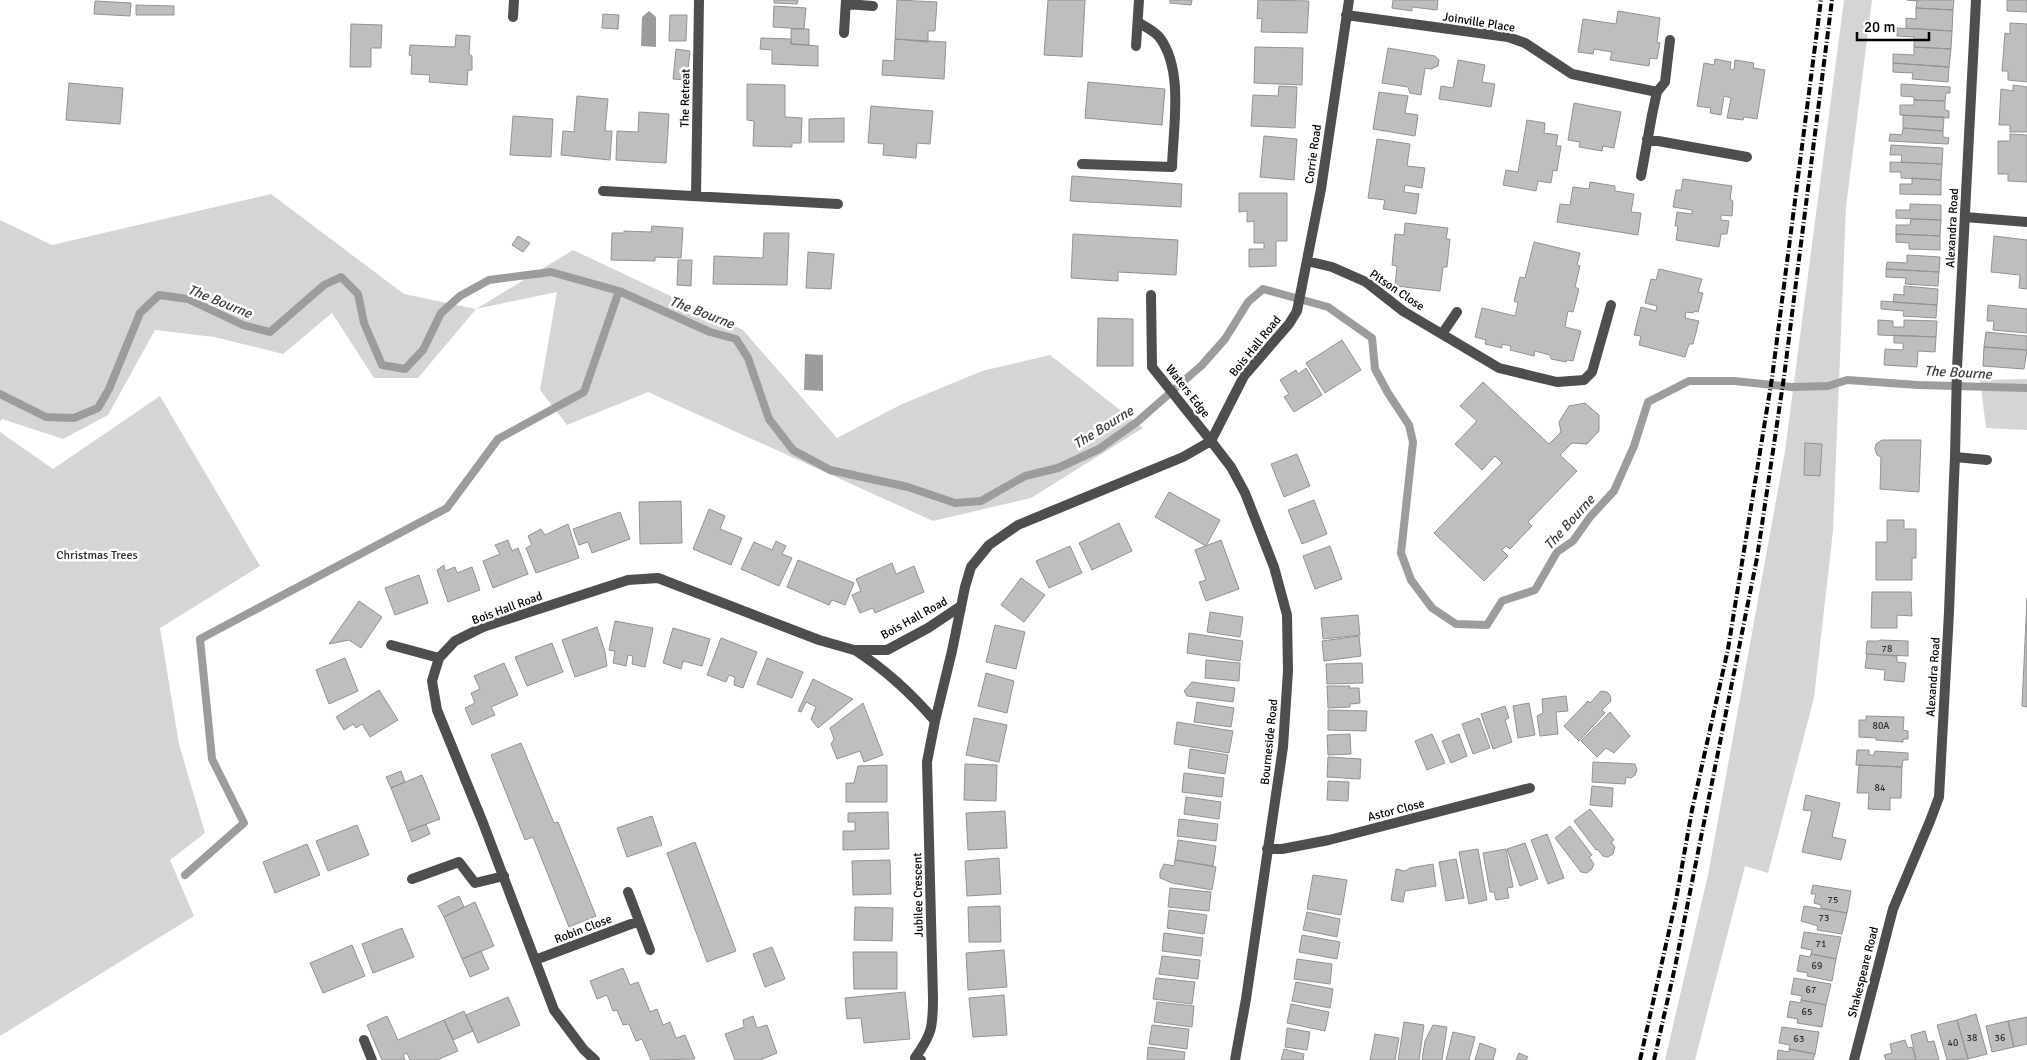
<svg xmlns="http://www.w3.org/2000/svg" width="2027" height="1060" font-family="Signika,sans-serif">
<rect width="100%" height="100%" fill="#fff"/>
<path fill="#d5d5d5" d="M1844,0H1872L1846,207L1833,531L1814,698L1768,873L1745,866L1695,1060H1665L1708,875L1785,451Z
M271,194L404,294L476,309L573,250L743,330L837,438L900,405L982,371L1050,355L1143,428L1031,498L933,521L648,392L567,425L540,390L557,292L476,309L418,378H374L332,313L283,354L214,337L155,330L108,415L63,439L2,419L0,422V220L52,245Z
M2027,379V430L1986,428L1980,380Z
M160,396L260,566L160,628L179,744L205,833L170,860L194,916L0,1036V432L53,469Z"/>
<path fill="#9c9c9c" d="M649,11L656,17V47L641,46L642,17Z
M805,354L823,355V391L804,390Z"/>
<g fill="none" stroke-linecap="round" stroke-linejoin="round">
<path stroke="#9c9c9c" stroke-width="8" d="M0,394L46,417L74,418L98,408L109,389L140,313L159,295L188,299L243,325L270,332L324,285L341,277L358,294L364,323L382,365L405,369L423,350L441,313L460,296L489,280L551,272L619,291L710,332L736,339L748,358L769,419L793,450L830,470L908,487L955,503L981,501L1025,476L1058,468L1099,449L1137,422L1202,365L1225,339L1248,302L1263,289L1328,307L1372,338L1375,369L1388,393L1409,425L1413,442L1401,553L1411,580L1432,608L1456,624L1487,625L1502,601L1535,590L1557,552L1573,541L1590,517L1614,491L1634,446L1648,402L1689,381H1734L1792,387L1828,386L1847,380L1918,385L2027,388
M185,875L244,823L212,759L200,639L447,508L498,439L584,392L619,291"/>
</g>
<path fill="#bebebe" stroke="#929292" d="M774,0H798L797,4L774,3Z
M897,0L937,2L935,31H928V42L895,39Z
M1048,0H1085L1082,57L1044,55Z
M1170,0H1192L1191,5L1170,3Z
M1258,0L1309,1L1307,33L1261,32L1262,18L1257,19Z
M1393,0H1438L1437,10L1412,7V11L1392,8Z
M1907,0H1954L1953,10L1916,8L1917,1Z
M2007,0H2027V12L2007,11Z
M95,1L131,3L130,16L94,14Z
M136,5L174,6V15H136Z
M774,6L806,8L804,29L773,27Z
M1916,8L1953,10L1952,31L1906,28V18L1916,19Z
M1618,11L1660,18L1657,42L1660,43L1657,59L1650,58L1649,66L1610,60L1612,52L1594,49L1593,54L1578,52L1583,19L1616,24Z
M603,14L619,15L618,29L602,28Z
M670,15H687L686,41H669Z
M2010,23L2027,24V82L2008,80V71H2002L2005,33L2010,34Z
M351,24L382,25L381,48H371V67H350Z
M1897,28L1952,31L1951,49L1914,47V37L1897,36Z
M791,29H809V45L791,44Z
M456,35L470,36L469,54L472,56V70H468L467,85L429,82L430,75L411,74L412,56L409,55L410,45L455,47Z
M761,38L791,39V44L818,46V66L772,64V50L760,49Z
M895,39L946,42L944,79L882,75L883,60L894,61Z
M1255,47L1303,48L1302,85L1254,83Z
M1914,47L1951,49L1949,67L1893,63V54L1914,55Z
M1388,48L1435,56L1439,60L1438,66L1431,69L1425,68L1421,95L1410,93L1408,87L1382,83Z
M676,49L690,51L687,80L673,79Z
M1715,59L1731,62L1730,69L1734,70L1735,60L1754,63L1753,68L1765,70L1757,119L1744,117L1743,120L1727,118L1731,98L1724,96L1721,115L1710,113L1711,108L1697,106L1704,63L1714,65Z
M1458,60L1485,65L1482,82L1495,84L1491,107L1439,99L1441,86L1453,88Z
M1893,63L1949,67L1948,82L1912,79L1913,73L1893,72Z
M1088,82L1165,89L1162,125L1085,118Z
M69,83L123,88L120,124L66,120Z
M747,84L785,85V117L802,118L801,143H792V147L753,146L754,121L747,120Z
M1901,84L1950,87V93H1946L1945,101L1914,100V97L1901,96Z
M2013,85L2027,87V132H2010V125H1999L2001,89L2013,91Z
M1279,86L1297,87L1295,128L1251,126L1253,95L1278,96Z
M1379,92L1408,96L1405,113L1418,115L1415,136L1373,129Z
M577,96L608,99L605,131H612L610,160L561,155L563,131L574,132Z
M1914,100L1945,101V110L1949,111V118L1900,115V105H1914Z
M1574,103L1621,112L1614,148L1603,146L1602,151L1579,147L1580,142L1568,140Z
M871,106L933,111L930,144L917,143L916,158L883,155L884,144L868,143Z
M639,112L669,114L666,163L616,160L617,131L638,132Z
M1903,115L1944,117L1943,131L1903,128Z
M513,116L553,119L551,157L510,155Z
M844,118V142H809V119Z
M1527,120L1545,123L1544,133L1558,135L1556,146H1561L1557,171L1553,170L1551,183L1538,181L1536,191L1503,185L1506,170L1518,172Z
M1903,128L1943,131V137L1949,138L1948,144L1889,141L1890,134L1902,135Z
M2010,134L2027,135V182L2008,181V174H1998V141H2010Z
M1264,136L1297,139L1294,180L1260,177Z
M1377,139L1410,144L1407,166L1425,168L1422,188L1405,185L1404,192L1419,194L1416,214L1383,209L1385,200L1368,198Z
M1891,145L1943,148L1942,164L1901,162L1902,155H1890Z
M1890,162L1942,164L1941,180L1901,178V172H1890Z
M1072,176L1182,184L1181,207L1070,201Z
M1912,178L1941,180V195L1900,194V184H1912Z
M1683,179L1732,186L1730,199L1733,201L1732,216L1721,215V220L1729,221L1727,234H1721L1719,247L1676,240L1678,226H1675L1677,212L1692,214V210L1673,207L1676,190H1681Z
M1590,182L1615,186V191L1634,194L1631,212L1641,213L1638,235L1557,222L1560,204L1570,205L1573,187L1589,189Z
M1239,193H1287V241H1276V266L1249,267V249H1264V243H1254V221L1247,222V211L1239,212Z
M1910,204L1941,205V220L1896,218V210H1910Z
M1911,219L1941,220L1940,236L1896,234V225H1910Z
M1405,223L1448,228L1446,239H1450L1447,267H1443L1440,291L1395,286L1397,266L1392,265L1395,234L1404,235Z
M652,226L683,228L681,258L655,257V261L611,260L612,233H624V231L651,232Z
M764,233H789L787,285L713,284L714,256L763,258Z
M1073,234L1178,240L1176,275L1118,272V281L1071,278Z
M1896,234L1940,236V250L1909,249V243L1896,242Z
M518,236L530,243L523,252L512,245Z
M1994,236L2027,240V289L2019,288L2020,275L1991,272Z
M1534,242L1580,253L1577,265L1580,266L1575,287L1579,289L1573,312L1568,311L1565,327L1581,331L1573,361L1567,360L1566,362L1551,359L1550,355L1535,351L1534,356L1510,350L1511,346L1502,344V348L1485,344L1486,340L1475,337L1482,308L1515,316L1518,303L1514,301L1520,277L1525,278Z
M808,252L834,254L831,289L806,288Z
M1907,255L1940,257L1939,272L1886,269L1887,262L1907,263Z
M678,260H692L691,286L677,285Z
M1659,269L1702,279L1698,292L1703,293L1698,312L1694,311L1693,313L1686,312L1685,318L1699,321L1693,344H1689L1685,357L1639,345L1641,336L1634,335L1641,307L1656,311L1657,306L1645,303L1651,279L1656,280Z
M1886,269L1939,272L1938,286L1905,284L1906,278L1886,277Z
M1904,286L1938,289L1937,305L1893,302L1894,294L1904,295Z
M1881,301L1937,305L1936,318L1903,316L1904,311L1881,309Z
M1988,305L2027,309V333L1993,330L1994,321H1987Z
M1098,318L1133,319V366H1097Z
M1878,320L1893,321V327H1904V320L1937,321L1936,337L1878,335Z
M1986,332L2027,336V350L1984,347Z
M1894,335L1936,337L1935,352L1918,351L1917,367L1884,365L1885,349L1903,350V343H1894Z
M1342,340L1361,370L1325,393L1306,363Z
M1984,347L2027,350L2024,369L1983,366Z
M1306,368L1322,395L1294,412L1284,397L1289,394L1280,380L1296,370L1298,374Z
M1483,382L1549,444L1561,432L1559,422L1569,406L1585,403L1599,415V431L1587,444L1572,443L1560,455L1577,471L1528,522L1532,526L1510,549L1506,546L1502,550L1508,556L1484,581L1434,533L1502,463L1495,456L1482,470L1455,444L1477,421L1460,406Z
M1882,440H1921L1919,492L1880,489L1881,457L1877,455L1875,449L1876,444Z
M1805,443L1822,444L1820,476L1804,475Z
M1297,454L1310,486L1284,497L1271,464Z
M1169,492L1220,520L1206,546L1155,517Z
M1314,500L1327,534L1302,544L1288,510Z
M681,501L682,543L640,544L639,502Z
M709,509L725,516L720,529L742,538L731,565L693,549Z
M620,512L630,539L592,553L588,542L579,545L573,529Z
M1887,520H1904V529H1916V558H1912V580H1876V542H1887Z
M1119,523L1132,551L1092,570L1079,543Z
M568,524L579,558L536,573L526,548L532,545L528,536L541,529L545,535Z
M508,540L512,551L518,548L528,574L493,588L483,561L500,554L495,545Z
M1221,540L1239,589L1206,601L1199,582L1206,580L1195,550Z
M776,541L786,546L782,554L792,558L779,586L741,569L754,542L772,550Z
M1070,546L1082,573L1049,588L1036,561Z
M1330,546L1342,579L1315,589L1303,556Z
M798,560L854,583L845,605L832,600L829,605L787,587Z
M892,563L896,574L914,566L924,592L875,613L873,608L860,613L852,595L861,591L856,579Z
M444,565L445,571L455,567L457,573L472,567L480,590L448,602L437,570Z
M419,575L428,603L395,615L385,588Z
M1021,578L1045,595L1024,622L1001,605Z
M1872,592H1911L1912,616L1897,615V628H1871Z
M2027,598V707L2022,706Z
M359,601L382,617L361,648L349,640L329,644Z
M1210,612L1243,617L1240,637L1207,632Z
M1358,615L1360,635L1323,639L1321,618Z
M615,621L653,628L645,667L632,664L633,656L628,655L626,666L613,663L615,651L609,650Z
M995,625L1025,632L1016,669L986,662Z
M597,627L605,652L607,666L575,677L562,640Z
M673,628L710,639L702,666L683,661L681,669L663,663Z
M1189,633L1243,641L1240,661L1187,653Z
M1359,636L1361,656L1324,661L1322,641Z
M721,638L757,652L743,688L734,685L735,677L729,675L726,682L707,675Z
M1880,640L1908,641V656L1866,654L1867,641H1879Z
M552,643L563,672L527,686L515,657Z
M1867,654L1897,656V662L1906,663L1904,682L1884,680L1885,670L1865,668Z
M345,658L358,691L329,704L316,670Z
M767,658L803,672L792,698L757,684Z
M1206,660L1240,663L1239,681L1205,678Z
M504,663L518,695L491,707L495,715L472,725L465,708L475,703L471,693L480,689L474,676Z
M1362,663L1363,683L1327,684L1326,664Z
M986,673L1014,681L1007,713L978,706Z
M813,679L853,699L818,728L811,719L816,707L806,702L801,712L798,711Z
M1192,682L1235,688L1233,702L1187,696L1184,691Z
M1327,686H1350L1349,688H1359L1360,703L1350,704V707L1328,708Z
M379,690L398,720L370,737L362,724L356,728L353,724L344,730L336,717Z
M1601,691L1607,692L1610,695L1611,701L1602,710L1605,713L1579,741L1564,726L1588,701L1590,703Z
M1566,696L1568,711L1556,712L1558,734L1540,736L1537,716L1543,713L1542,699Z
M1197,702L1234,708L1231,727L1194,722Z
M863,703L883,755L864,762L860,751L837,759L831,744L834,739L830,728Z
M1529,703L1535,735L1518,738L1513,706Z
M1505,706L1509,718L1505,720L1512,742L1493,749L1481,714Z
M1328,710L1367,711L1366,731L1328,730Z
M1610,712L1630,736L1614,753L1606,748L1597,757L1581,741Z
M1866,716L1904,717L1903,730L1908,731V739H1903V742L1876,740V738L1859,737V720H1866Z
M974,718L1007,725L999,762L966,755Z
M1479,718L1490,748L1473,754L1462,724Z
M1177,722L1233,731L1229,753L1174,744Z
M1350,734L1351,754L1328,755L1327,735Z
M1432,734L1445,763L1427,770L1415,741Z
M1459,734L1467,756L1451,763L1442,741Z
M521,743L554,823L558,822L596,916L569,927L533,837L525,840L491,755Z
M1190,749L1228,755L1225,774L1188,768Z
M1857,750H1869V755H1874L1875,751L1908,753V760H1903L1902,767L1856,765Z
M1328,757L1361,759L1360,779L1327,777Z
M1593,762L1635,764L1637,770L1635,775L1631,778L1626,777L1625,784L1592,782Z
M965,764L997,765L996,801L964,800Z
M887,765V802H846V783H854L858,766Z
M1859,765L1902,767L1901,798H1890V810L1868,809L1869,793H1857Z
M401,771L405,782L391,788L386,777Z
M1184,773L1224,778L1222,797L1182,792Z
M422,775L440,819L408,831L391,788Z
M1328,781L1349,782L1348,801L1327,800Z
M1592,786L1613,788L1612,807L1590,805Z
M1806,795L1840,803L1832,837L1846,840L1841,860L1802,852L1812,811L1803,810Z
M1186,797L1221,802L1219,819L1184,814Z
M1590,809L1614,840L1611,842L1615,847L1613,854L1608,857L1603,856L1597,849L1596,850L1574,821Z
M1005,811L1007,848L968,850L966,813Z
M888,812L889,849L843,850V831H855V822H848V813Z
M652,816L662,845L627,857L617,828Z
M1179,819L1218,824L1216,841L1177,836Z
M426,824L430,834L412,842L408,831Z
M357,825L369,855L328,871L316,841Z
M1570,826L1592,855L1589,857L1594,864L1592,869L1587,873L1581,872L1555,838Z
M1547,834L1564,878L1548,884L1531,840Z
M1178,840L1216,846L1213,866L1175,860Z
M695,842L736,951L707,962L667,853Z
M1525,843L1538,879L1520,886L1507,849Z
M307,844L320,875L275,893L263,862Z
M1478,849L1487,900L1469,904L1459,852Z
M1506,849L1513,887L1507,888L1509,898L1496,900L1494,892H1490L1483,853Z
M999,858L1001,894L967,896L965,861Z
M1456,859L1464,898L1446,901L1439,862Z
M890,860L891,894L853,895L852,861Z
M1175,860L1216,867L1212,890L1172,883L1160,878V872L1164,864L1174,866Z
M1433,864L1436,886L1405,891L1403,902L1391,900L1396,869L1405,871L1410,868Z
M1313,875L1347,880L1341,915L1307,909Z
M1813,885L1851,891L1847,913L1821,908V905L1814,903L1816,894H1811Z
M1170,888L1211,892L1209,911L1168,907Z
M459,896L464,907L444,917L438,906Z
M475,902L494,946L462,959L444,917Z
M1000,906L1001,942H969L968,907Z
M1804,906L1847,913L1842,934L1817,930L1818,926L1801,921Z
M855,907L893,908L892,941L854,940Z
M1169,910L1207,915L1204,934L1167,928Z
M1307,912L1340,919L1337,937L1303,930Z
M402,928L414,957L373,973L362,944Z
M1804,932L1841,937L1836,959L1811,954L1812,950L1801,948Z
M1164,933L1203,938L1201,956L1162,951Z
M1302,935L1340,942L1337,959L1299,952Z
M352,945L365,976L323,993L310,963Z
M772,947L785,979L765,987L753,954Z
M1004,950L1007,987L968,990L966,953Z
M481,951L489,969L470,977L462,959Z
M853,952H897V989H854Z
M1811,954L1836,959L1832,981L1807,976L1808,973L1797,971L1800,955L1810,957Z
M1162,956L1200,960L1198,979L1159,974Z
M1297,959L1332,964L1330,984L1294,979Z
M623,968L630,985L638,982L650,1012L657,1009L663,1025L670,1022L676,1038L685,1035L695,1059L651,1060L642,1039L636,1041L629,1024L623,1025L617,1010L613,1011L607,995L597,999L590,981Z
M1156,978L1195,982L1192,1004L1153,999Z
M1794,978L1831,984L1826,1005L1801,1000L1802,996L1791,994Z
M1296,982L1333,989L1330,1008L1292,1001Z
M905,992L910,1039L864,1043L861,1018L847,1019L845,998Z
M1004,995L1007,1035L973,1037L969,998Z
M508,997L520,1025L478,1043L466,1015Z
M1801,1000L1826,1005L1822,1027L1797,1023L1798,1019L1787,1017L1790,1001L1801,1003Z
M1157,1002L1194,1006L1192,1027L1154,1022Z
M1291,1004L1329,1012L1325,1031L1287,1023Z
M464,1011L473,1031L453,1040L444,1020Z
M1976,1014L1987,1054L1968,1059L1957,1020Z
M387,1016L398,1040L444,1020L458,1051L437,1060H410L407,1053L403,1055L405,1060H382L367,1025Z
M753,1016L757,1028L767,1025L777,1053L760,1060H735L725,1034L744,1027L743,1020Z
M2027,1017V1044L2014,1047L2008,1021Z
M1957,1020L1968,1059L1947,1060L1937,1025Z
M2008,1021L2014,1047L1992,1052L1986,1026Z
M1404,1022L1424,1025L1419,1060H1398Z
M1152,1025L1189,1029L1187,1049L1149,1044Z
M1433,1025L1447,1027L1442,1060H1422L1425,1041Z
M1782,1027L1819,1032L1815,1054L1789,1049L1790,1045L1779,1043Z
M1287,1028L1310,1032L1307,1050L1285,1047Z
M1925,1031L1928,1042L1934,1041L1939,1060H1916L1911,1035Z
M1453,1032L1475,1037L1469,1060H1446Z
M1375,1034L1399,1038L1395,1060H1370Z
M1905,1040L1908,1048L1912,1047L1916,1060H1886L1884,1055L1892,1053L1890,1044Z
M1480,1043L1496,1049L1493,1060H1475Z
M1148,1047L1185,1052L1184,1060H1147Z
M1284,1049L1304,1054L1303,1060H1281Z
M1789,1049L1815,1054L1813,1060H1777L1778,1050L1789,1052Z
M1519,1053L1528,1057L1526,1060H1516Z"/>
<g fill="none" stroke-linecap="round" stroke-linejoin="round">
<path stroke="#4e4e4e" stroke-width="10" d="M513,17L514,0
M1082,164L1172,167C1173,128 1184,71 1160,38C1155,31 1145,27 1138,22
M1965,217L2027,222
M1151,295L1152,367L1211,441
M412,879L459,862L475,883L504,876
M364,1040L372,1060"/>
<path stroke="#4e4e4e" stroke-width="10" d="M1954,479L1955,457"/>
<path stroke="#4e4e4e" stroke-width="10" d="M1976,0L1957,368L1955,457L1987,460
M846,4L873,6
M1346,15L1508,37L1525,43L1572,74L1657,92
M844,33L846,0
M1136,46L1139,0
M1647,139L1747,157
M1641,176L1652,115L1657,92L1665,82L1670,40
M603,191L838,204
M696,196L699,0
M1307,261L1332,267L1366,282L1403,311L1499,368L1557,382L1584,380L1592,372L1611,305
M1442,334L1457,312
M1211,441L1231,467L1245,493L1274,567L1287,615L1288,671L1283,747L1246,999L1235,1060
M391,645L439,658
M855,650C886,670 911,693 935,721
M1267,849H1282L1329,840L1530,788
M628,892L650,950
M535,960L639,921
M595,1060L584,1050L554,1010L483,823L437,710L432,681L439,658L455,641L483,627L628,580L658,578L819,640L854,650H887L928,628L961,606
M921,1060L915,1058C932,1034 933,1027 933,998L927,762L935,721L952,651L965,587L971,567L989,545L1018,525L1183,457L1211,441L1244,376L1289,324L1297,311L1321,189L1349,0
M1854,1060L1893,909L1930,821L1939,797L1949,612L1954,479"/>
<path stroke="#000" stroke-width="4" stroke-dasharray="8 2.5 1 2.5" stroke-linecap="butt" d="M1640,1060L1676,900L1692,810L1728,649L1772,378L1821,0
M1654,1060L1675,967L1757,558L1784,377L1832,0"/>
</g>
<g text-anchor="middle" stroke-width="5" stroke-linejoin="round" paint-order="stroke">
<g font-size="10" fill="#303030">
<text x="1887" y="652">78</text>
<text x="1881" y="729">80A</text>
<text x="1880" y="791">84</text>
<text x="1833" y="903">75</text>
<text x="1824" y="921">73</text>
<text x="1821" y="947">71</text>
<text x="1817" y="969">69</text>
<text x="1811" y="993">67</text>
<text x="1807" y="1015">65</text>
<text x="1972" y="1041">38</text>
<text x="2000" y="1041">36</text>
<text x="1799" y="1042">63</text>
<text x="1953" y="1046">40</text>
</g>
<g font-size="12" fill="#000" stroke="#fff">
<text transform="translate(1479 22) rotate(9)" y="4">Joinville Place</text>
<text transform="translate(685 98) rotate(-89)" y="4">The Retreat</text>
<text transform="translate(1313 154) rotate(-82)" y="4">Corrie Road</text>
<text transform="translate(1952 228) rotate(-87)" y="4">Alexandra Road</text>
<text transform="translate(1397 290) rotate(34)" y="4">Pitson Close</text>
<text transform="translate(1255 346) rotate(-51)" y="4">Bois Hall Road</text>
<text transform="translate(1188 391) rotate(52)" y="4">Waters Edge</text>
<text transform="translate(507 608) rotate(-20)" y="4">Bois Hall Road</text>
<text transform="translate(914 618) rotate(-29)" y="4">Bois Hall Road</text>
<text transform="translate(1933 677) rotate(-86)" y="4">Alexandra Road</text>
<text transform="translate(1269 742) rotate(-84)" y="4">Bourneside Road</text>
<text transform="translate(1396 810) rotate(-14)" y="4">Astor Close</text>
<text transform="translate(918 895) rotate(-91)" y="4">Jubilee Crescent</text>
<text transform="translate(583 929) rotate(-21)" y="4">Robin Close</text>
<text transform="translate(1863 972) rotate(-76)" y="4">Shakespeare Road</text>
</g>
<g font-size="12" fill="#2c2c2c" stroke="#fff">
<text x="97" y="559">Christmas Trees</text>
</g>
<g font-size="14" font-style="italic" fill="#3d3d3d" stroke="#fff">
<text transform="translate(220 301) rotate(22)" y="5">The Bourne</text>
<text transform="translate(702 312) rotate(21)" y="5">The Bourne</text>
<text transform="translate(1958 372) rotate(3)" y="5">The Bourne</text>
<text transform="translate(1103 427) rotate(-32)" y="5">The Bourne</text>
<text transform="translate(1569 522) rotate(-48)" y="5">The Bourne</text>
</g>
</g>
<path d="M1857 32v8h72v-8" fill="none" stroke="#000000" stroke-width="2.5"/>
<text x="1864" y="32" font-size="15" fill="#000000" stroke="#ffffff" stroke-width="4" paint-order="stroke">20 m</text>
</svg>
